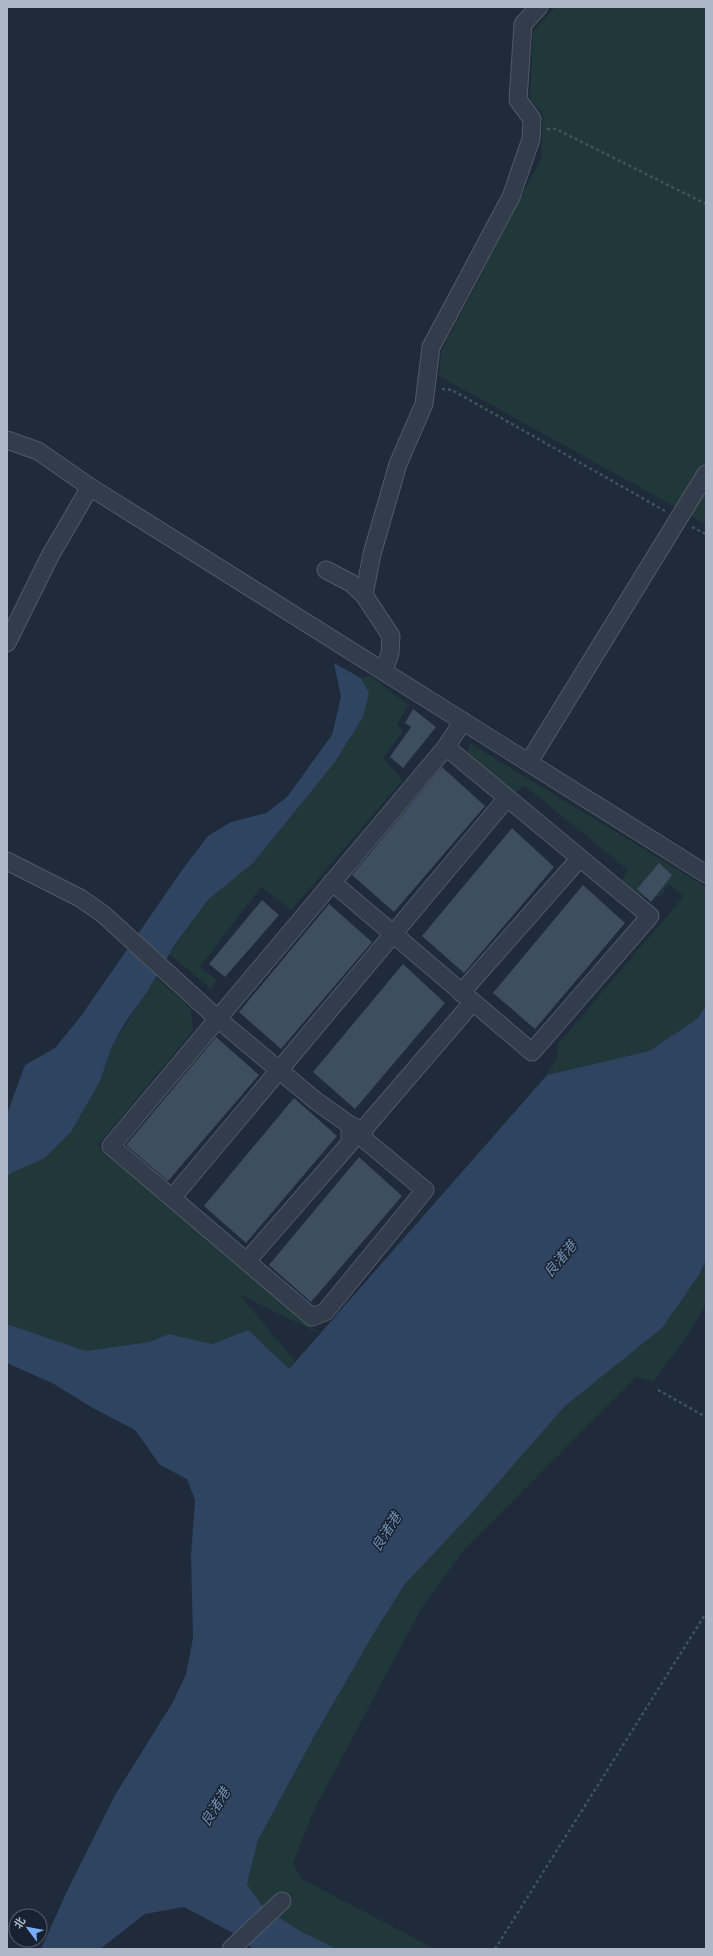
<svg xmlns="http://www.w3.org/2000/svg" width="713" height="1956" font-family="'Noto Sans','Noto Sans SC',sans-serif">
<rect width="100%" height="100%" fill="#1f2a3a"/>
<path fill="#21383b" d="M555,7H706V524L439,376L441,352L541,159L543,114L530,99L533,32Z
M371,676L408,705L397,725L403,731L383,758L403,780L291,910L261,887L200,967L217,980L211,989L169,954L208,900L254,862L335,762L363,717L369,693L361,678Z
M470,743L706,887V1005L697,1019L649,1051L547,1075L557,1057L558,1044L684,896L669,884L660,896L640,897L621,882L628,870L524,785L513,796L467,751Z
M156,977L191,1009L193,1031L98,1145L320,1334L239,1294L295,1361L288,1369L248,1330L212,1344L169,1334L149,1342L86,1351L7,1324V1177L100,1081L112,1046Z
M706,1260V1304L687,1336L653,1382L636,1377L463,1551L421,1609L312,1814L293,1864L302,1879L435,1949H337L302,1932L264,1908L247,1884L258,1840L315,1735L374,1633L405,1584L470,1515L564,1407L662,1328L699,1275Z"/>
<path fill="#2f4461" d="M334,663L361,678L369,693L363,717L335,762L254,862L208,900L174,946L147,992L125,1023L112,1046L100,1081L71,1132L45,1158L11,1173L7,1177V1114L25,1065L55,1048L81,1016L185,866L208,836L231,822L266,813L287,797L332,735L341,697Z
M706,1005V1260L699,1275L662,1328L564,1407L470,1515L405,1584L374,1633L315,1735L258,1840L247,1884L264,1908L302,1932L337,1949H252L246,1940L184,1907L145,1914L100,1949H41L68,1889L115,1795L173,1702L186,1674L193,1638L191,1556L195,1500L187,1479L160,1465L135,1430L91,1407L54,1384L7,1363V1324L86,1351L149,1342L169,1334L212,1344L248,1330L289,1369L547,1075L649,1051L697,1019Z"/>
<path fill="#3f4d60" d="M413,709L436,727L403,768L390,757L411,727L405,723Z
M442,767L485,806L394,912L352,875Z
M512,828L554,867L464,973L422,936Z
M659,863L672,875L651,902L637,889Z
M583,885L625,923L535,1029L493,993Z
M262,900L279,915L225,977L209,964Z
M329,904L372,942L281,1049L239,1012Z
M403,964L445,1003L355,1109L313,1072Z
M216,1037L259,1075L168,1181L126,1145Z
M294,1098L337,1136L246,1243L204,1206Z
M359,1157L402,1196L311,1302L269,1265Z"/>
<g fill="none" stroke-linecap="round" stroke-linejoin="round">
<g stroke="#505a68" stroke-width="19">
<path id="minor" d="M7,440L38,451L90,487
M326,570L351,583L364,595L391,636L390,653L384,671
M364,595L372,554L398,464L424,404L431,347L511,197L531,139L532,119L518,100L523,24L539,7
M7,643L50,556L90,487L706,874
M529,762L706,474
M7,861L80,898L103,914L218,1019L316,1101L350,1125L363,1130L472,1003
M332,882L532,1052L650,916L446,747
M461,993L580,858
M363,1130L365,1140L425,1190L325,1312L312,1317L111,1146L446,747L463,721
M172,1198L507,798
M247,1261L350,1143V1125
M231,1949L282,1901"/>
</g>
<path stroke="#3e5559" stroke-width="2.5" stroke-dasharray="3 3" stroke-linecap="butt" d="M547,129H556L706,204
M442,389L452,390L665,511
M692,527L706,534
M658,1390L706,1417
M495,1949L706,1613"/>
<use href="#minor" stroke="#333c4a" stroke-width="17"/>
</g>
<g text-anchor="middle" stroke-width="3" stroke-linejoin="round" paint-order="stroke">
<g font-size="14" font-style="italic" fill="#728eb2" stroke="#18212f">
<text transform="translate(560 1259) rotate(-50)" y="5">良渚港</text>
<text transform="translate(386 1532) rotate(-58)" y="5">良渚港</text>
<text transform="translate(215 1807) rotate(-58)" y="5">良渚港</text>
</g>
</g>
<rect width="713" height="1956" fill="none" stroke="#adb7c7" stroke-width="16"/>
<g transform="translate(28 1928) rotate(302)"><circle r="19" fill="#18212f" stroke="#545d6c"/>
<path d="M0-3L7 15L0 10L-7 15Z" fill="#7aadff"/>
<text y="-6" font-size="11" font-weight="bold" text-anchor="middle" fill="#adb7c7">北</text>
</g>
</svg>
